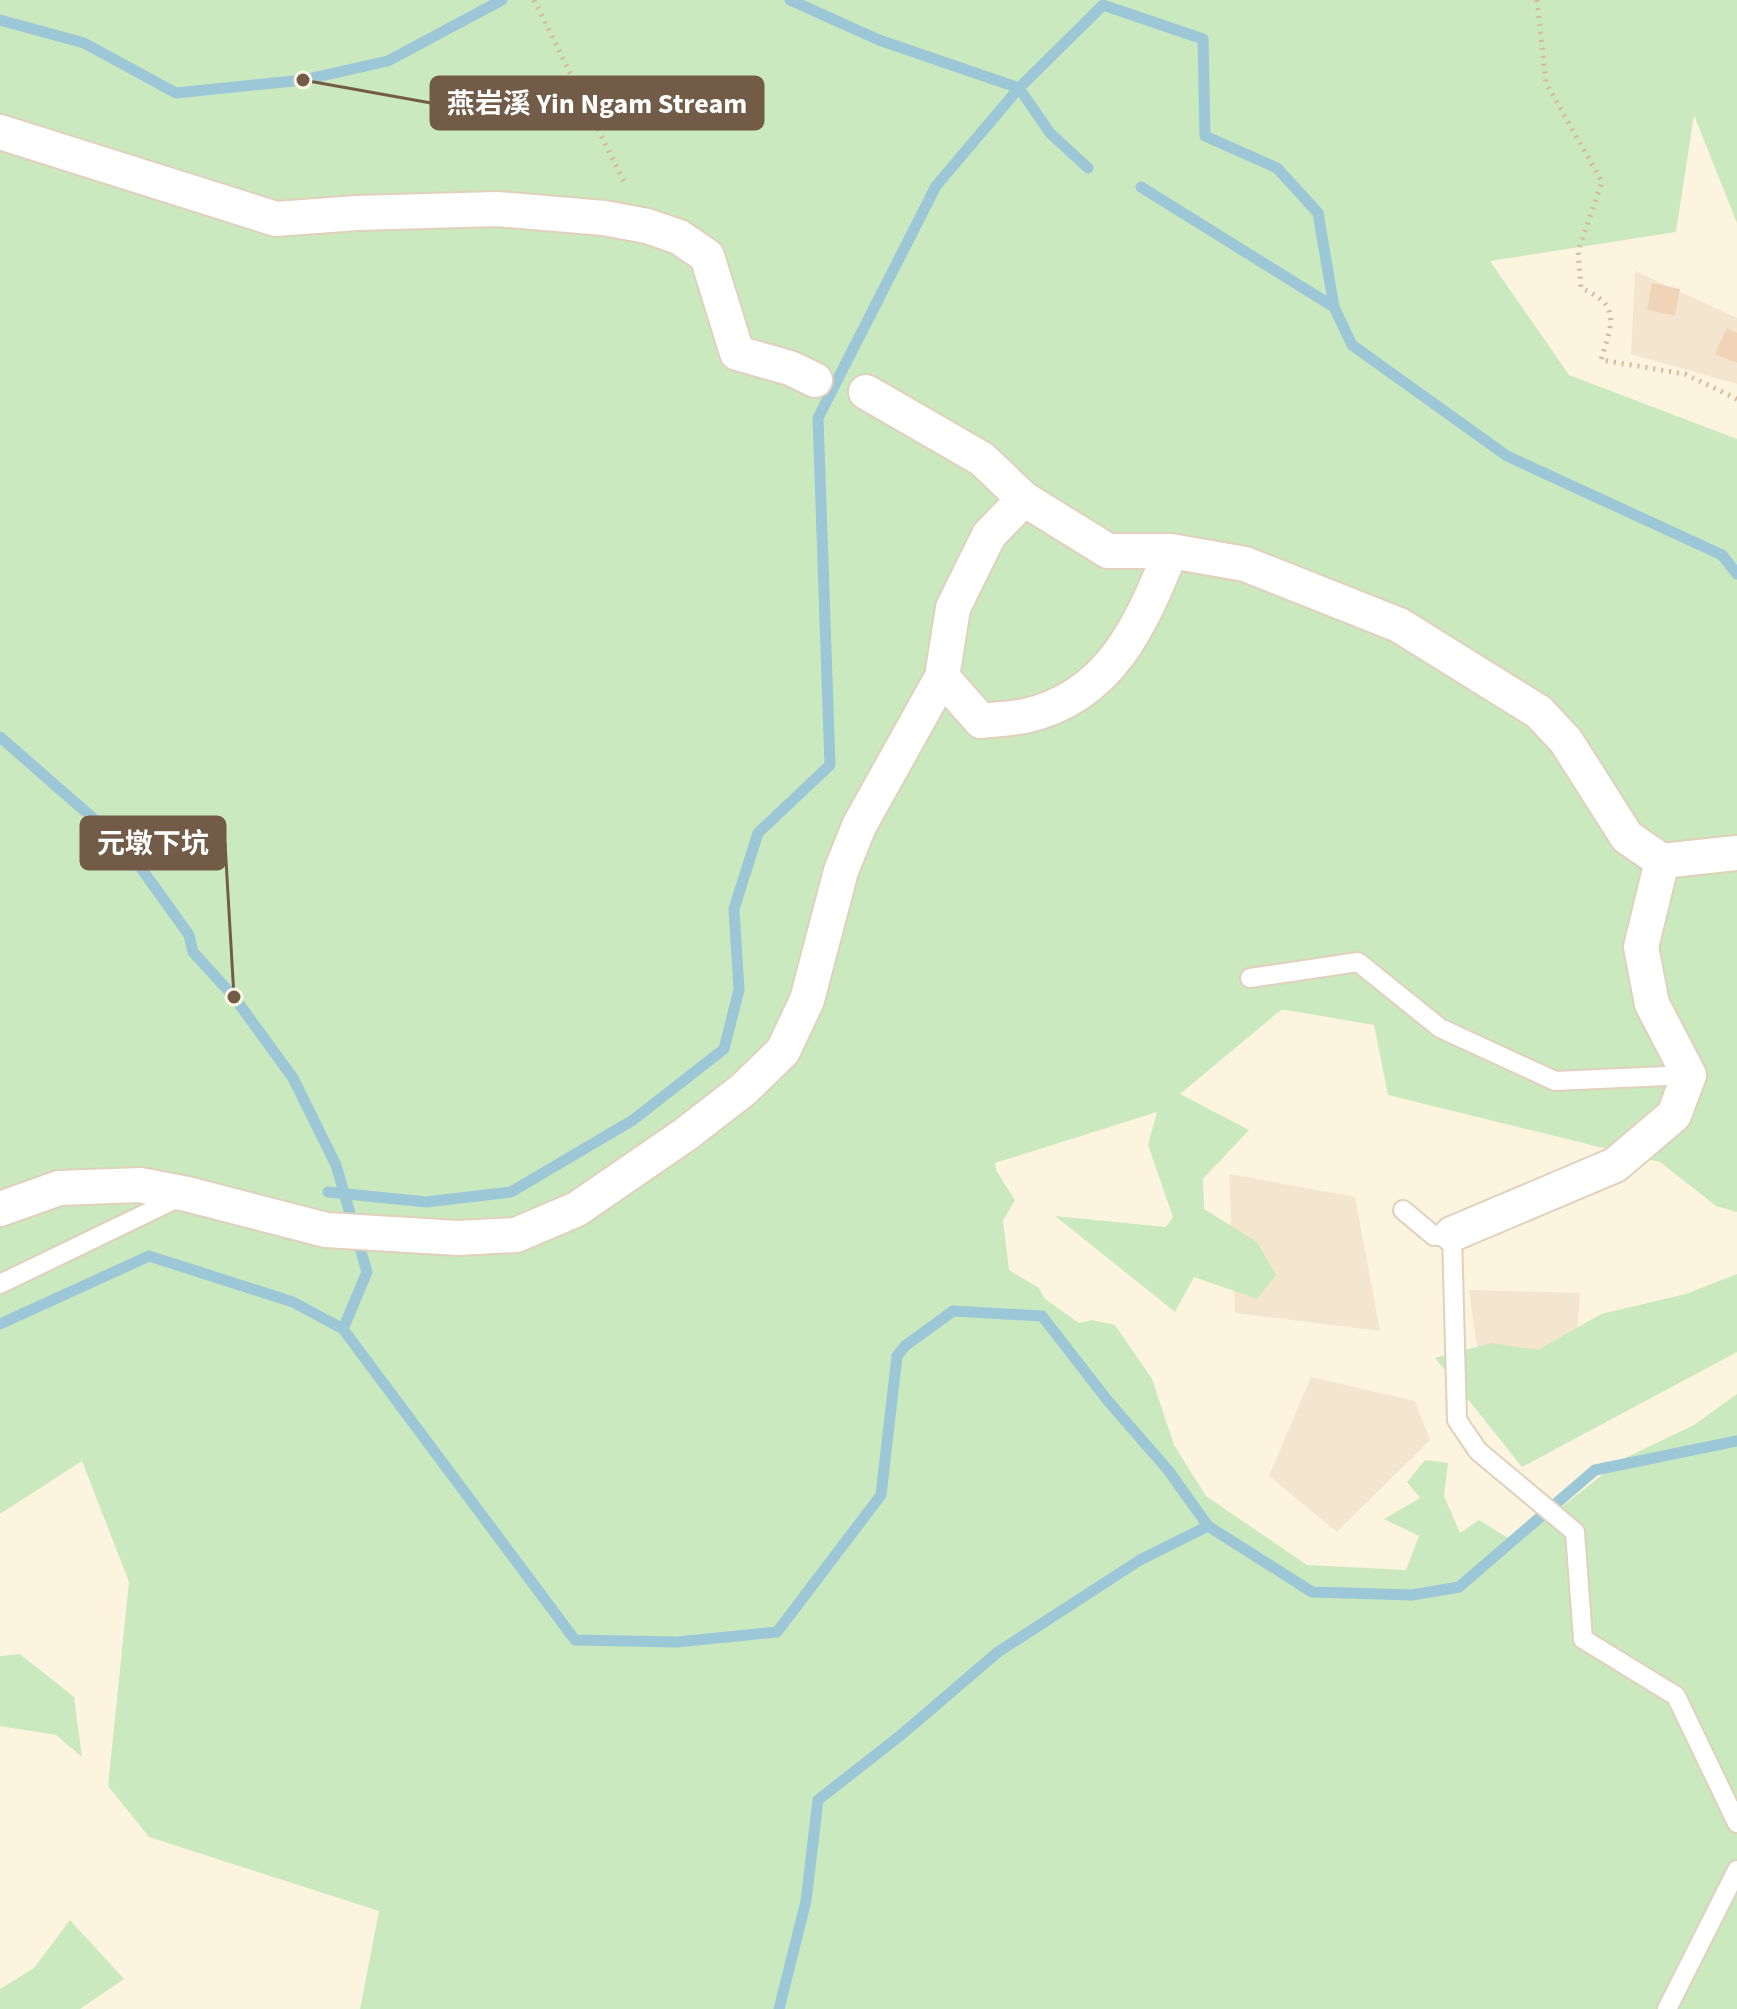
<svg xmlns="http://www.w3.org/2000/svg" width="1737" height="2009" font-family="'Source Sans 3','Noto Sans TC',sans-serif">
<rect width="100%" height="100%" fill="#fcf4df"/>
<path fill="#f4e6ce" d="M1635,271L1737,318V384L1631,354Z
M1229,1174L1355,1197L1380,1331L1235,1313Z
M1469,1290L1580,1293L1574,1374L1482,1381Z
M1311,1377L1415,1401L1430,1440L1337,1532L1269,1476Z"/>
<path fill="#cbe9be" d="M0,0H1737V223L1694,115L1676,232L1490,261L1569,375L1737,439V1212L1716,1206L1660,1162L1388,1095L1374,1025L1286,1010H1281L1180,1094L1249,1130L1203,1179L1204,1209L1257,1242L1276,1275L1257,1299L1194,1277L1175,1312L1055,1216L1166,1227L1173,1217L1148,1145L1157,1112L995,1163L996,1170L1015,1200L1003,1221L1009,1270L1039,1288L1045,1299L1079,1323L1092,1320L1115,1325L1152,1379L1174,1445L1206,1496L1307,1565L1406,1570L1419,1536L1384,1519L1420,1498L1407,1482L1425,1460L1448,1463L1444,1496L1460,1533L1479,1520L1516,1543L1621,1460L1694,1425L1737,1394V2009H360L379,1911L149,1837L108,1786L129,1582L82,1461L0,1514Z
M1737,1274V1352L1522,1467L1435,1358L1492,1343L1538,1350L1601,1314L1686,1294Z
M20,1654L74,1697L82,1757L56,1735L0,1726V1656Z
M70,1920L124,1979L80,2009H0V1989L34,1968Z"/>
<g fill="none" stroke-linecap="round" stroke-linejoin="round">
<path stroke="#9bc7d7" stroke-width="11" d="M790,0L879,40L1019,88L1050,133L1088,168
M0,20L84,43L176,93L303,80L388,61L502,0
M1141,187L1334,307L1352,345L1507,456L1722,555L1737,574
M0,737L126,847L189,935L193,952L234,997L293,1078L336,1165L367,1272L343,1329
M328,1192L426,1202L511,1192L633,1120L724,1049L739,990L734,909L758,833L830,765L818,418L936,186L1019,88L1103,5L1203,39L1205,136L1277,168L1318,213L1334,307
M0,1324L149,1256L293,1302L343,1329L575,1640L677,1642L777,1632L881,1495L897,1356L905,1346L953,1311L1042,1316L1108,1401L1168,1470L1208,1526L1312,1592L1412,1595L1459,1587L1595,1470L1737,1441
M779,2009L806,1901L818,1800L901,1735L998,1652L1140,1560L1208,1526"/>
</g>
<path fill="#f1d4b7" d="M1652,283L1680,289L1675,316L1647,310Z
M1727,328L1737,333V363L1715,354Z"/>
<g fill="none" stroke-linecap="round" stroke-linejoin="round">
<g stroke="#e0d0bc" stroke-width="22">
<path id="service" d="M1250,978L1358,962L1440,1028L1555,1081L1689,1075
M1403,1210L1434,1236L1452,1234L1457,1420L1478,1451L1575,1532L1583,1639L1676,1696L1737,1823
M0,1284L180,1197
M1667,2009L1737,1870"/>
</g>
<g stroke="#e0d0bc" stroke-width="38">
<path id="minor" d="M0,132L276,219L357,213L497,209L604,218L647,226L679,237L707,256L737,353L790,368L815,380
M866,392L982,459L1024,499
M942,677L981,721C996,719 1011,719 1025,716C1111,697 1141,624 1171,551
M0,1209L59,1188L140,1185L187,1194L326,1230L458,1238L516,1235L577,1209L686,1134L744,1089L783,1051L807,1000L841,871L859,826L942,677L953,608L989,535L1024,499L1108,551H1171L1245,564L1399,625L1539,712L1566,741L1627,837L1662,861L1737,853
M1452,1234L1615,1165L1674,1115L1689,1075L1652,1004L1641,947L1662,861"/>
</g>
<path stroke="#d6b89b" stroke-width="5" stroke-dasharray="2 6" stroke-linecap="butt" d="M534,0L626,186
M1537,0L1546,83L1602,182L1578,251L1581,288C1623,306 1611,325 1601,360L1685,374L1737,399"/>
<use href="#service" stroke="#fff" stroke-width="18"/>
<use href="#minor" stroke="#fff" stroke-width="34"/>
</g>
<path fill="none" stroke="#725b47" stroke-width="3" d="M303 80L431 103M234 997L225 843"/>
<g fill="#725b47" stroke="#fff7e5" stroke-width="3">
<circle cx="303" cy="80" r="8"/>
<circle cx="234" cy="997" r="8"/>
</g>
<g fill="#725b47" stroke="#725b47" stroke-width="3">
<rect x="431" y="77" width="332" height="52" rx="8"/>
<rect x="81" y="817" width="144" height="52" rx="8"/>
</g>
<g font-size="28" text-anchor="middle" font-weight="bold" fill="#fff">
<text x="597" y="113">燕岩溪 Yin Ngam Stream</text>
<text x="153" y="853">元墩下坑</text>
</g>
</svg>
